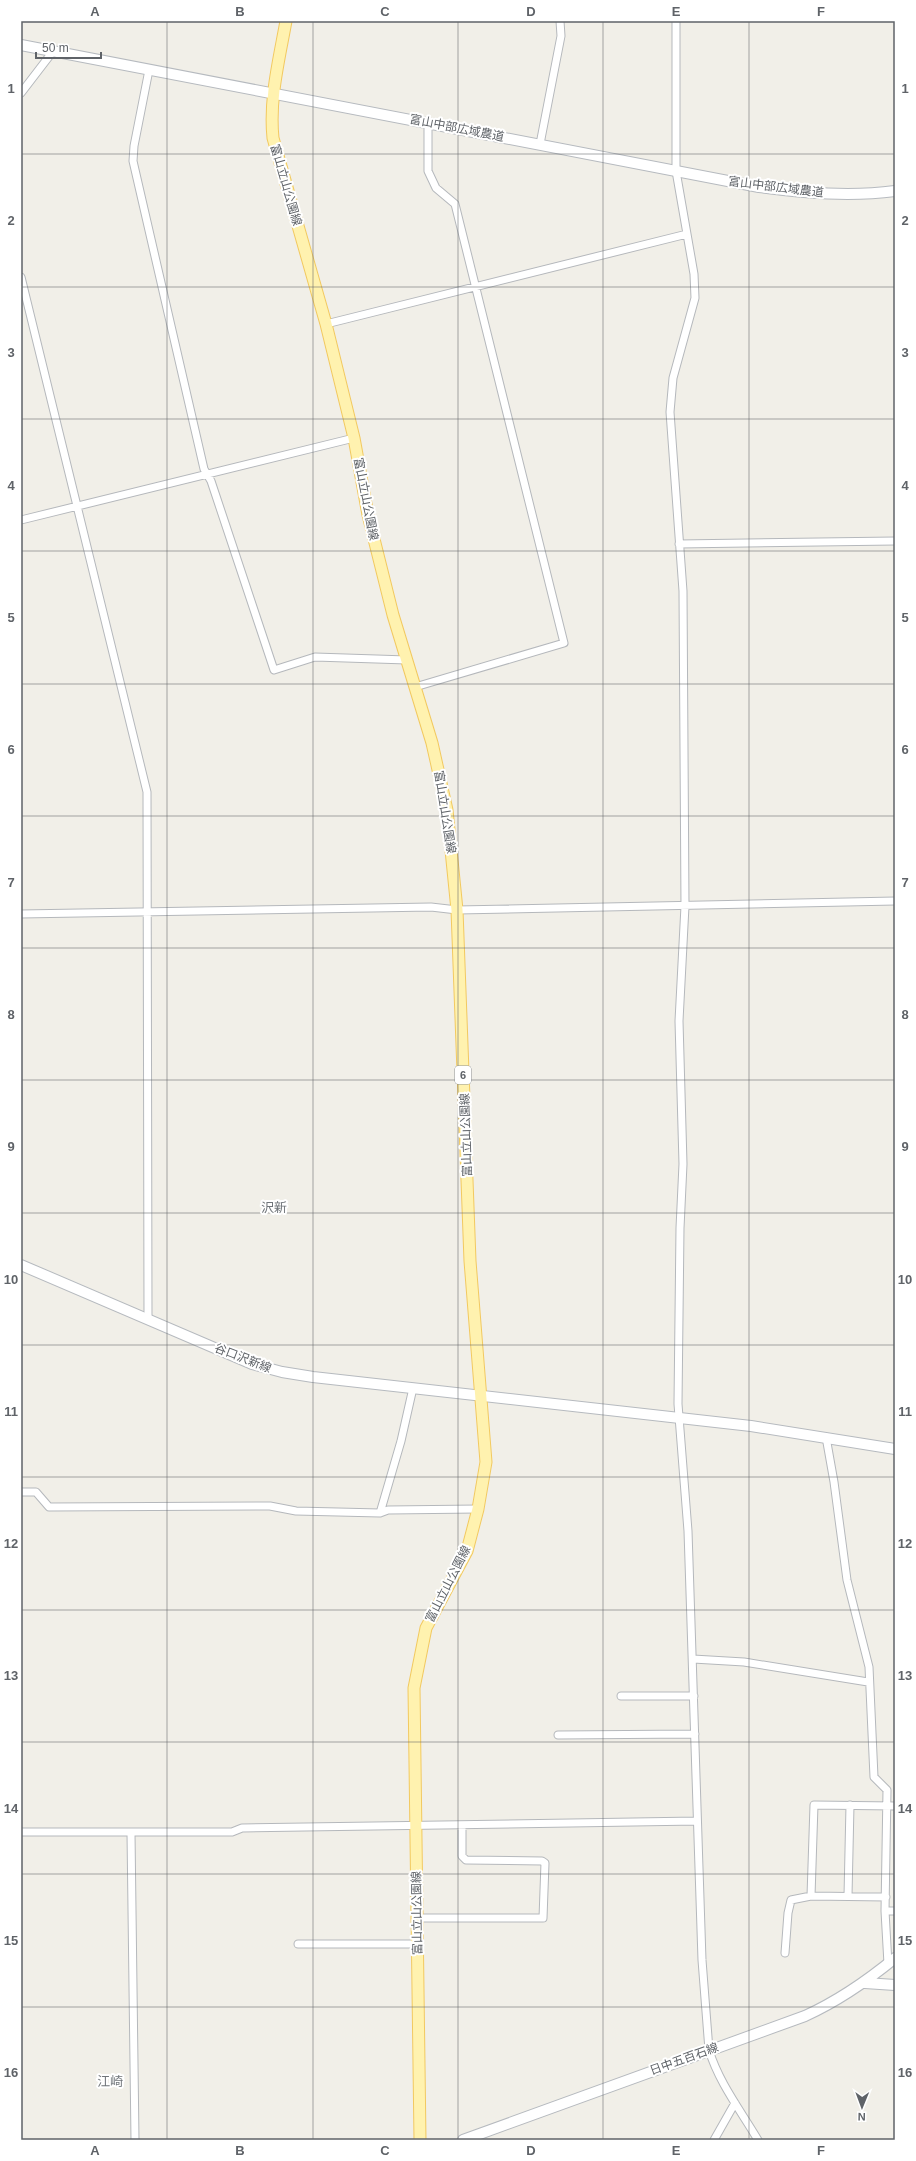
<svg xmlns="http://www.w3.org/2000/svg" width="916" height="2161" font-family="Arial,'Noto Sans JP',sans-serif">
<rect width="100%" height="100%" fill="#f1efe8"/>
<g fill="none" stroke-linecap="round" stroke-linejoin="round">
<g stroke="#b5b8bc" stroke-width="9">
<path id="street" d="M676,21V171L694,274L695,298L673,378L670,412L683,591L685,906L679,1021L683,1164L680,1228L678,1404L688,1531L702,1960L709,2050C719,2083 741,2111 758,2140
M149,70L134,146L133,161L204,469L211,481L274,670L315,657L407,660
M21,93L54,50
M540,144L561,36L560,21
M21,277L147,792L148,1319
M326,324L687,234
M21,520L354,438
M679,544L895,541
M415,687L564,643L455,204L436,188L428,171V123
M21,914L431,907L457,910L895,901
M826,1437L834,1482L847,1580L869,1667L874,1777L887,1790L885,1911L888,1964
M21,1492H36L49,1507L270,1506L296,1511L380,1513L388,1510L478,1509
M380,1513L401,1441L413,1388
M693,1659L744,1662L868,1682
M621,1696H694
M558,1735L695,1734
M21,1832H232L242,1828L697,1821
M131,1833L135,2140
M811,1896L814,1805L895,1806
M848,1896L850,1805
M885,1911H895
M417,1918H543L545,1863L542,1861L466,1860L462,1856V1825
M298,1944H417
M785,1953L788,1913L791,1900L811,1896L886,1897
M714,2140L735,2103"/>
</g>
<g stroke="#b6babf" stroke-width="12">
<path id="secondary" d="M21,45L759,187C805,193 850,197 895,191
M21,1265L252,1364L282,1372L313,1377L751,1426L895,1449
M865,1983L895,1985
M463,2140L805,2016C838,2001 867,1981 895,1958"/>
</g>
<g stroke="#f2c960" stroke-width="13">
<path id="primary" d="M286,21C279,60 269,99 273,138L326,324L354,438L368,515L393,615L432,743L447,810L457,910L470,1261L486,1462L478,1509L467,1551L426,1628L414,1688L420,2140"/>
</g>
<use href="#street" stroke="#fff" stroke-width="7"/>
<use href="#secondary" stroke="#fff" stroke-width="10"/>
<use href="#primary" stroke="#fff2af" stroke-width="11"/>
</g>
<path fill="none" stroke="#5f6368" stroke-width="1" stroke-opacity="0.55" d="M167,21V2140M313,21V2140M458,21V2140M603,21V2140M749,21V2140M21,154H895M21,287H895M21,419H895M21,551H895M21,684H895M21,816H895M21,948H895M21,1080H895M21,1213H895M21,1345H895M21,1477H895M21,1610H895M21,1742H895M21,1874H895M21,2007H895"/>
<g text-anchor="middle" stroke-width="4" stroke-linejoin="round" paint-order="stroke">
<rect fill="#fff" stroke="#8f9295" stroke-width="1" x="455" y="1066" width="16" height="18" rx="3"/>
<g font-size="11" font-weight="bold" fill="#5f6368">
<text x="463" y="1079">6</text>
</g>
<g font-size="12" fill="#5f6368" stroke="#fff">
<text transform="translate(457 128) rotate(11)" y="4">富山中部広域農道</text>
<text transform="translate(286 185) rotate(74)" y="4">富山立山公園線</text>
<text transform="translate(776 187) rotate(7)" y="4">富山中部広域農道</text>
<text transform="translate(366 499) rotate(79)" y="4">富山立山公園線</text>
<text transform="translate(445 812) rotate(81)" y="4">富山立山公園線</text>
<text transform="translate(466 1135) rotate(-92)" y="4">富山立山公園線</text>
<text transform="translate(243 1358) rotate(21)" y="4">谷口沢新線</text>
<text transform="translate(448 1584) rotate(-63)" y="4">富山立山公園線</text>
<text transform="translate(417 1913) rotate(-91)" y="4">富山立山公園線</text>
<text transform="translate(684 2059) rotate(-20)" y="4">日中五百石線</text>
</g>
<g font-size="13" fill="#70757a" stroke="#fff">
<text x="274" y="1212">沢新</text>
<text x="110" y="2086">江崎</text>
</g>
</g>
<rect width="916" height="2161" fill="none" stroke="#ffffff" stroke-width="44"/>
<g transform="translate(862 2107) rotate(181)" stroke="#ffffff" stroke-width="3" paint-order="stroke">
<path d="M0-3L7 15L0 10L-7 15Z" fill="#5f6368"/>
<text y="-6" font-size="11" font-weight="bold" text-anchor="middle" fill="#5f6368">N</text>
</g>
<path d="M36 52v6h65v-6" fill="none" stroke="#5f6368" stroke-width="2"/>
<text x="42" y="52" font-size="12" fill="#5f6368" stroke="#ffffff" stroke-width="3" paint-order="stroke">50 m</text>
<rect x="22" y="22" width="872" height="2117" fill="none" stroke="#5f6368" stroke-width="1.5"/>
<g font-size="13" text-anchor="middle" font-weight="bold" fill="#5f6368">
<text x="95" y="16">A</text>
<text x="240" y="16">B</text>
<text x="385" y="16">C</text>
<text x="531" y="16">D</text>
<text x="676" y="16">E</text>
<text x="821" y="16">F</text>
<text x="11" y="93">1</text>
<text x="905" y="93">1</text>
<text x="11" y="225">2</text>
<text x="905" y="225">2</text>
<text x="11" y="357">3</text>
<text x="905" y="357">3</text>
<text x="11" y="490">4</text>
<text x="905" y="490">4</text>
<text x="11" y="622">5</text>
<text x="905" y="622">5</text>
<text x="11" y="754">6</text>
<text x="905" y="754">6</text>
<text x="11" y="887">7</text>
<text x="905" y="887">7</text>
<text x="11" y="1019">8</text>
<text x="905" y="1019">8</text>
<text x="11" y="1151">9</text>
<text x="905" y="1151">9</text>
<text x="11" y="1284">10</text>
<text x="905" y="1284">10</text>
<text x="11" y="1416">11</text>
<text x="905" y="1416">11</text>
<text x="11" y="1548">12</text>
<text x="905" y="1548">12</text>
<text x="11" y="1680">13</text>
<text x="905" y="1680">13</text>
<text x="11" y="1813">14</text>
<text x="905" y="1813">14</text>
<text x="11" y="1945">15</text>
<text x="905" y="1945">15</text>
<text x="11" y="2077">16</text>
<text x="905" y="2077">16</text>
<text x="95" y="2155">A</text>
<text x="240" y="2155">B</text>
<text x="385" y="2155">C</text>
<text x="531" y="2155">D</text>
<text x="676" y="2155">E</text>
<text x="821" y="2155">F</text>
</g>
</svg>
